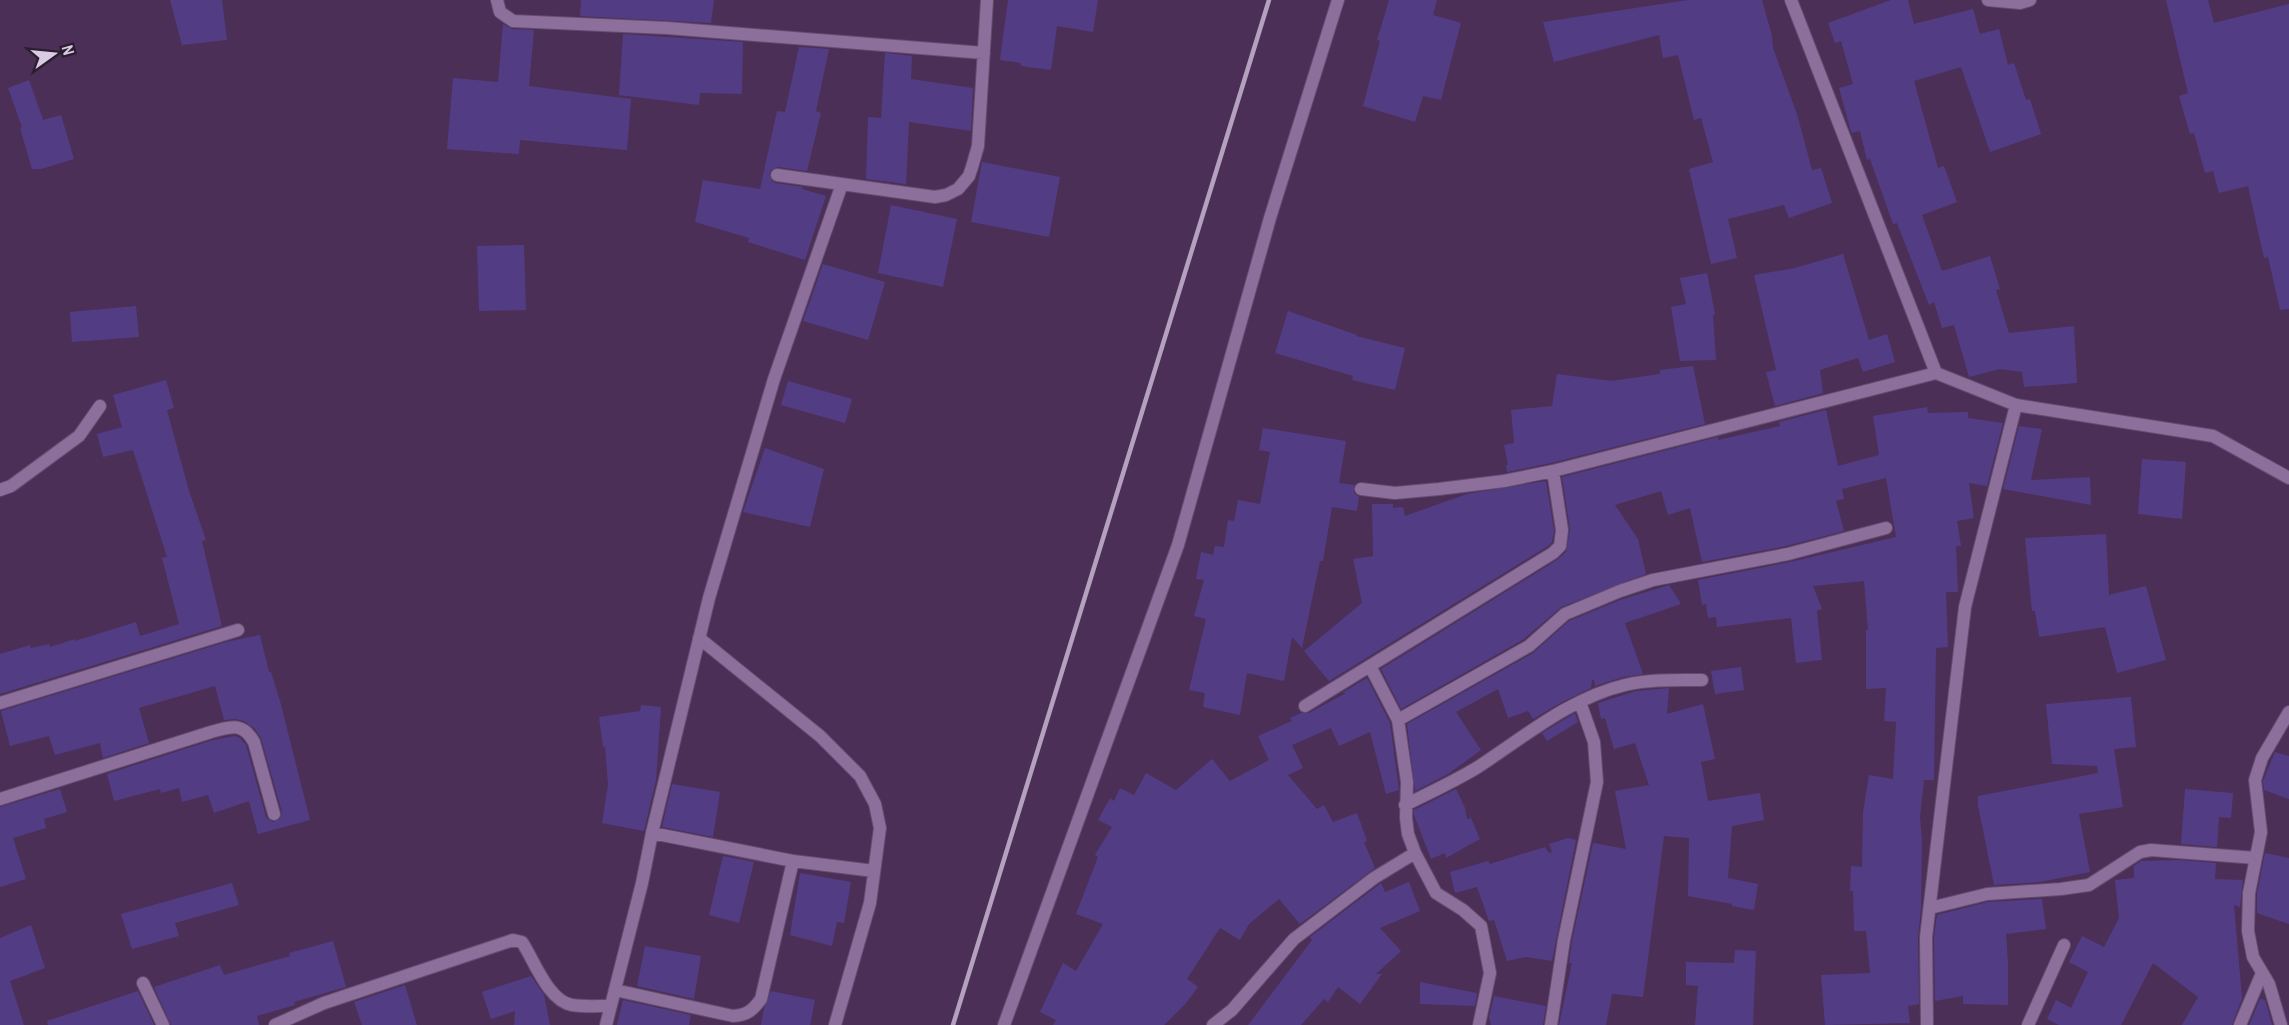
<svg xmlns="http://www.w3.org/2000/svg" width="2289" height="1025" font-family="'Archivo Narrow',sans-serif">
<rect width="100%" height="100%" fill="#4b2f57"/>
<path fill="#523d85" d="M170,0H222L227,40L182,45Z
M581,0H714L711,23L580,16Z
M1008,0H1098L1093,32L1057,26L1051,70L1021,66V63L1000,60Z
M1389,0H1437L1433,15L1461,23L1441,100L1423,96L1415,122L1363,106L1380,41L1377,40Z
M1688,0H1762L1772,36L1773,48L1797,114L1812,170L1821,168L1832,203L1789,218L1784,205L1728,219L1737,258L1711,264L1689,169L1713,162L1701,118L1694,120L1678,55L1663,58L1659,35L1554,62L1543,22Z
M1891,0H1908L1914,24L1973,9L1980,34L1999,29L2008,65L2014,63L2026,100L2030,99L2041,134L1990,152L1961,67L1914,81L1938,168L1944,166L1957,202L1922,215L1942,271L1990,256L2000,289L1996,290L2009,333L2074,326L2077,383L2024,387L2022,372L2000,369L1969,377L1954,325L1942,328L1934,302L1929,305L1897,223L1893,224L1870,159L1867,160L1860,131L1852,133L1850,128L1839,88L1853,84L1841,41L1835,43L1828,23Z
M2166,0H2208L2214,23L2289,4V309L2280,310L2268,257L2264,258L2248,186L2219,193L2213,171L2205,173L2194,133L2190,134L2179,96L2188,93Z
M503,24L512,29L534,30L529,86L631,99L627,150L520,140L519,154L447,149L453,78L498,82Z
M623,34L743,42L742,94L700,93L699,105L619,95Z
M799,47L829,49L816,111L821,113L807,171L778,167L771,170L769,174L772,181L775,183L803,187L802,189L826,196L805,260L748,242L749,238L695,222L703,180L760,189L777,111L785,112Z
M885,53L912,56L911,79L973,88L971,131L909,122L906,184L866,179L868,117L881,118Z
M29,80L43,120L61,115L74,159L41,169H32L20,128L22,127L8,88Z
M982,162L1060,177L1049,237L971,222Z
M891,205L957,219L943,287L878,273Z
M524,245L526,310L479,311L477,246Z
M1843,254L1869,340L1887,334L1895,362L1863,372L1858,358L1820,370L1823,393L1775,406L1766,372L1776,370L1754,275L1795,268Z
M823,264L885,282L868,340L803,321Z
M1707,273L1715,314L1713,315L1716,360L1680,361L1671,307L1686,304L1680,278Z
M136,306L139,337L72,342L70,312Z
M1288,311L1357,335L1356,336L1405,348L1395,390L1352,380L1353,376L1275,353Z
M1693,366L1705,424L1551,463L1507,472L1506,465H1508L1504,445L1514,443L1511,410L1552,406L1557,374L1611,381L1660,374V370Z
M166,380L174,408L167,410L189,491L206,540L202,541L222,626L0,694V654L30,645L31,648L49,644L50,647L75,639V641L136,622L140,636L179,624L162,558L167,557L133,450L103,457L97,434L122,427L113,395Z
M788,381L852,399L845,423L781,405Z
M1927,407L1928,413L1968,412V418L2003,423L1987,486L1969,483L1974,518L1957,521L1961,546H1956L1958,592H1946L1948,647L1936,648L1934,780H1924L1920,817L1922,842L1921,908L1918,937L1919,1004L1908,1006L1910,1023L1825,1025L1821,975L1870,973L1866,931H1854L1853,891H1850L1851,866L1862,867L1863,812L1869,775L1893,779L1896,722L1884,721L1886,688L1866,689V630H1868L1864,581L1813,586L1822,609L1817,611L1822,660L1796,663L1791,618L1717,627L1716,617L1708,618L1706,604L1702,605L1698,580L1790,562L1896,537L1886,478L1842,489L1844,499L1836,501L1844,531L1786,546L1702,562L1690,508L1668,515L1661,491L1615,505L1638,539L1646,574L1561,607L1524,639L1401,709L1381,669L1557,560L1566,552L1570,529L1562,477L1718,437V440L1780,426L1779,422L1826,410L1838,466L1879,455L1873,416Z
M2019,426L2042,429L2031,480L2090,477L2091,505L2003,489Z
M1263,428L1346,441L1339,483L1354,485V493L1359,497L1357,511L1332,507L1323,561H1320L1302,648L1292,637L1284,681L1247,673L1240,715L1203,707L1205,693L1189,690L1206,619L1194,616L1204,580L1196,579L1201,552L1213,555L1215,546L1224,547L1228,520L1234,521L1238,500L1260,504L1270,452L1259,450Z
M765,448L824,469L810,527L743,512Z
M2142,459L2186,462L2182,519L2138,514Z
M1546,481L1554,530L1552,542L1548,546L1329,681L1304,651L1362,603L1353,559L1373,556L1372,504H1393V508L1403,507L1405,516L1467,494Z
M2106,534L2109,595L2146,586L2166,660L2117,673L2105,627L2039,637L2035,611H2032L2025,538Z
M1669,585L1681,604L1625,623L1643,674L1623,677L1595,686L1594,680H1592L1591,688L1562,702L1533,719L1528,711L1508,718L1498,689L1456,712L1481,750L1448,774L1415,791L1407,724L1533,653L1569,621L1623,599Z
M260,635L269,672H271L280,701L310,820L258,834L249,801L214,813L208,795L182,802L179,788L161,793L160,789L114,801L107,774L213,740L235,736L240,738L246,745L266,817L273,822L280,819L282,812L261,738L255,729L244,721L235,719L224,720L215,686L139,708L149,743L103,758L100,743L55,755L49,736L10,746L1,711L226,642Z
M1741,667L1744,690L1715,694L1711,671Z
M1367,678L1390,723L1399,790L1386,794L1370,732L1339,746L1331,728L1292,745L1303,768L1288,775L1317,809L1324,805L1333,822L1357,813L1367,841L1364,842L1375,868L1300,924L1279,899L1249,924L1240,940L1220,928L1187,979L1198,987L1186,1003L1164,1025H1053L1056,1020L1040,1012L1063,963L1076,971L1103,924L1076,914L1098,857L1095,855L1112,827L1098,820L1110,798L1114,801L1120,788L1134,795L1146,773L1176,790L1212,759L1230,781L1269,760L1258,736L1292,721L1290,718L1301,713H1309L1346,693H1342Z
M1669,688L1667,714L1703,704L1715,759L1701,762L1708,801L1760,793L1764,820L1732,826L1728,878L1758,884L1754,910L1732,906V904L1688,896L1689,838L1664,836L1643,997L1612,994L1606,1025H1559L1572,963H1569L1572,941L1593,843L1626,849L1615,791L1649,785L1635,743L1614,749L1605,718L1601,719L1598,703L1636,691Z
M2131,697L2136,747L2114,749L2123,807L2079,814L2090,872L2040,882L1994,885L1978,805V796L2098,773L2097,766L2052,764L2046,704Z
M641,705L661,707L656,780L644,831L602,823L608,785L605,746L603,747L599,717L640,711Z
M1575,713L1578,722L1547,741L1542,733Z
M2275,752L2289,756V799L2264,790L2263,781Z
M672,784L720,792L713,837L662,827Z
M60,789L67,812L44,819L46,828L13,838L26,879L0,887V807Z
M1456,789L1465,808L1467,819L1471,818L1480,839L1446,858L1445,853L1431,859L1414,815V810Z
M2185,789L2233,793L2231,818L2219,817L2217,847L2181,844Z
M1568,838L1576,840L1552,961L1526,957L1507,961L1494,920L1489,921L1477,887L1455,893L1450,872L1488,861L1490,864L1545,847L1549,853L1552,852L1549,844Z
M2265,853L2289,858V924L2257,913V894Z
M723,856L754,862L739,923L709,915Z
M2178,860L2216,863L2215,879L2243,880L2240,907L2234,905L2242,998L2232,1025H2182L2198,997L2153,963L2121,1025H2059L2047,1019L2056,1000L2071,1008L2088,972L2069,962L2082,936L2104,947L2119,918L2115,880L2134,878V866L2141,861Z
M800,873L851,882L844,923L837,922L832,946L790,935Z
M1409,882L1420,911L1380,928L1401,951L1376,974H1382L1360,1004L1338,987L1328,1002L1324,999L1301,1025H1248L1312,940L1310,937L1381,883L1385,892Z
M232,883L239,905L175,923L179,936L132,949L121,914Z
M2042,899L2046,929L2006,934L2008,963V1005L1963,1004V996L1935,1001L1934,937L1937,915L1988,902Z
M31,925L45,968L10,981L24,1025H0V938Z
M333,941L346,987L294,1002L295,1005L257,1016L259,1025H171L154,987L220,965L224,975L290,956L289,953Z
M645,946L701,956L694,999L637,986Z
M1735,950L1756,951L1753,1025H1695L1698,986L1686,985V962L1734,963Z
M531,976L544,995L550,1025H514L515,1011L491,1019L482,992Z
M1420,982L1477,993L1475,1006L1420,1004Z
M405,985L417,1025H362L354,1002Z
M138,991L154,1025H48L47,1021Z
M771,991L815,1000L810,1025H761L764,1008Z
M1494,996L1546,1006L1543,1025H1491L1489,1018Z
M2260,999L2265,1000L2272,1025H2249Z
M623,1000L691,1015L689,1025H617Z"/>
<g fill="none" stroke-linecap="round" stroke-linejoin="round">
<g stroke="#634c6e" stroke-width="14">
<path id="minor" d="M497,0L500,12L513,21L667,28L984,53
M1988,0L2020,3L2030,0
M777,175L935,197L946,195L958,189L969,176L972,167L978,146L987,0
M1361,489L1395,493L1439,489L1504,481L1553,471L1936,373
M0,490L11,486L79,436L100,406
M699,638L820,736L860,776L875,804L880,828L870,903L835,1025
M1370,666L1398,720L1407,782L1406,818L1408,834L1415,853L1436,893L1463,910L1481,926L1490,973L1479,1025
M0,703L238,630
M1305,706L1553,553L1560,546L1562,530L1553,471
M1398,720L1529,646L1565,614L1620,591L1653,580L1788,554L1886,528
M0,799L211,732C231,727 242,721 254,742L274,814
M1405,805C1429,793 1455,781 1478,767C1524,737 1570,698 1625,685C1650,679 1676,680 1702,680
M652,833L793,861L874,871
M1930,908L1987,894L2061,889L2089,885L2140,852L2151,850L2256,858
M143,983L163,1025
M615,990L733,1016C747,1015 752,1011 761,999L793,861
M275,1025L324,1003L513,940L522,942C534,960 548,1001 572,1005C584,1007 598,1006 610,1006
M606,1025L642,883L652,833L709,598L774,379L842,184
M1004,1025L1178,545L1270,218L1338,0
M1213,1025L1232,1010L1294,939L1374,878L1415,853
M1551,1025L1564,940L1597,782L1594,742L1580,702
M1927,1025L1926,937L1965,607L2016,405
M2028,1025L2064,945
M2240,1025L2262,973
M2281,1025L2269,984L2253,957L2248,931L2249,893L2261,832L2255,780L2262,758L2289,712"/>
</g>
<g stroke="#634c6e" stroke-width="14">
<path id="tertiary" d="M1791,0L1936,373L2016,405L2213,436L2289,478"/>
</g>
<use href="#minor" stroke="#8d6f9b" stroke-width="12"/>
<use href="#tertiary" stroke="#8d6f9b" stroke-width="12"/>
<path stroke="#b4a1be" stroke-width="4.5" d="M953,1025L1269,0"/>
</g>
<g transform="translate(54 54) rotate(75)" stroke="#2a1e30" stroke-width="4.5" paint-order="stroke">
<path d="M0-4.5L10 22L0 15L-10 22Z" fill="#dacae3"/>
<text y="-9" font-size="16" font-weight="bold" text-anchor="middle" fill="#dacae3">N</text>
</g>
</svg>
